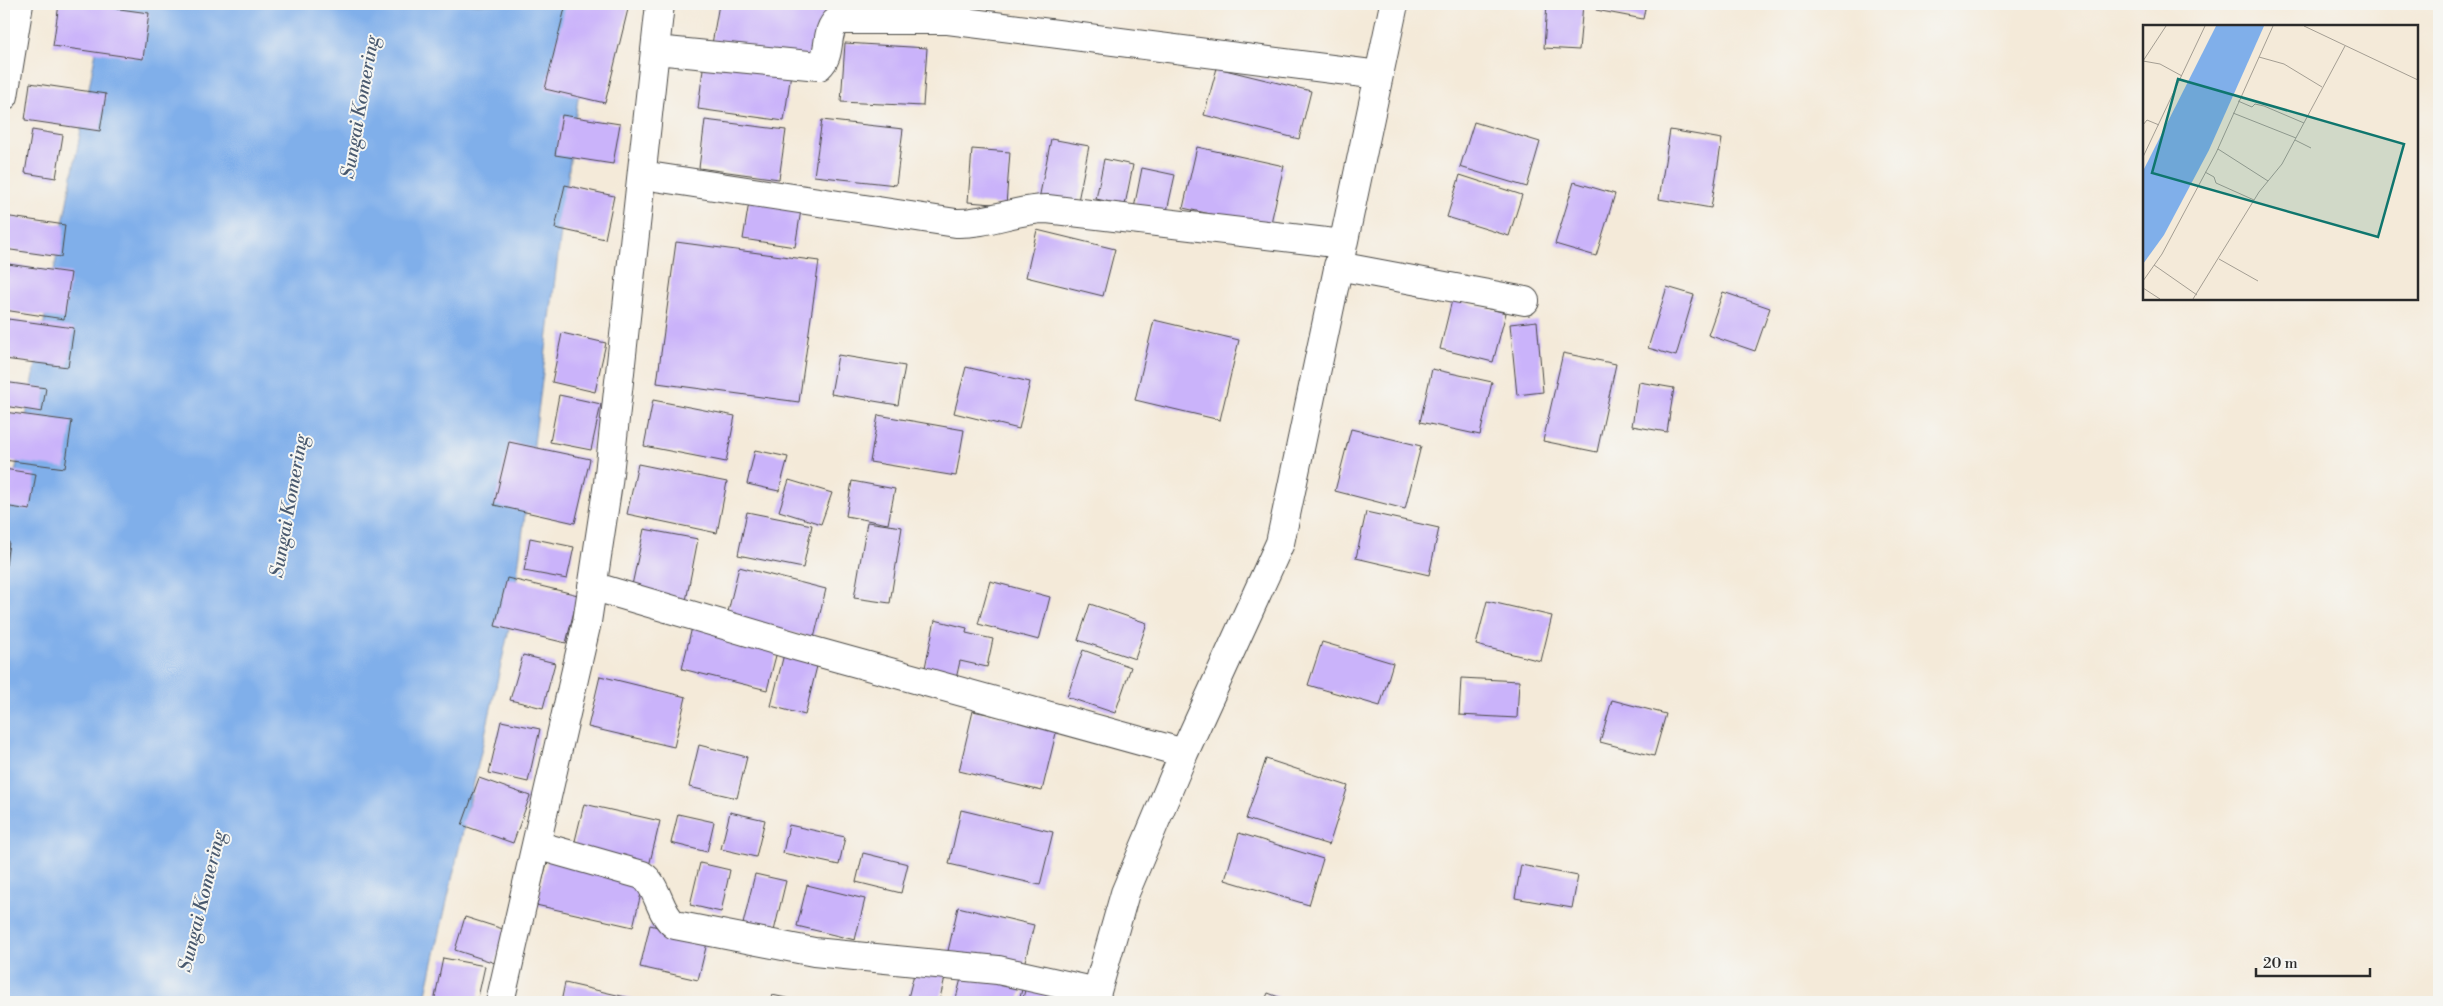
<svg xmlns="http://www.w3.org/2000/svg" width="2443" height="1006" font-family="'Libre Bodoni',serif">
<rect width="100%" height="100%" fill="#f6f6f2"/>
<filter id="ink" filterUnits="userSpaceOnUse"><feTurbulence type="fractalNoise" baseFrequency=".02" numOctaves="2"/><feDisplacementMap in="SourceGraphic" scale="10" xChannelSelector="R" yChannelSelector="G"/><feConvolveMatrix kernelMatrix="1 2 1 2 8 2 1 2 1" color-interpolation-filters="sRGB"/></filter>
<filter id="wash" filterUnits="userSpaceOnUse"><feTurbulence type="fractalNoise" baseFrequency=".0096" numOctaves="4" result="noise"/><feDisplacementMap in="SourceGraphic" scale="20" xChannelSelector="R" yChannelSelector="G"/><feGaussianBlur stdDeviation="1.12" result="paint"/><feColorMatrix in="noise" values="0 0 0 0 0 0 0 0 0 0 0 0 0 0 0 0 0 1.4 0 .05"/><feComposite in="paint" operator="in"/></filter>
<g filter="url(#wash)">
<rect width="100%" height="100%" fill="#f4ead9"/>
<path fill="#80afea" stroke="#566d8a" d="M105,4H590L512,616L424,1002H4V531Z"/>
<g id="blocks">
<path fill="#cab3fa" d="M59,4H83L149,13L143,59L53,46Z
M566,4L629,5L605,103L545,89Z
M719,4H829L818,63L712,44Z
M860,4H921L919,16L860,6Z
M1547,4H1583L1579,50L1544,48Z
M1598,4H1646L1643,19L1596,10Z
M845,43L927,48L923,106L841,102Z
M704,61L791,73L784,121L698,109Z
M1217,68L1311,91L1299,139L1204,115Z
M30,83L106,94L100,131L25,120Z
M562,115L620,124L613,164L555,155Z
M705,120L786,130L779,179L699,168Z
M822,120L903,129L896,185L814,176Z
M1474,122L1540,142L1527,187L1460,167Z
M32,130L63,135L56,178L25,173Z
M1670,130L1722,139L1711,208L1659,199Z
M1051,139L1089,146L1077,206L1039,199Z
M1197,147L1284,166L1270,227L1183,208Z
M972,149L1010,152L1006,205L968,202Z
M1104,159L1133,165L1125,205L1096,199Z
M1142,168L1175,175L1165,220L1133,213Z
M1460,175L1522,195L1509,236L1447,217Z
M1574,182L1615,194L1596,256L1555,244Z
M565,185L614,196L605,239L555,228Z
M750,196L802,204L795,247L743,239Z
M4,216L65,225L61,257L4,249Z
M1037,230L1115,249L1103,296L1026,277Z
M676,242L819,261L799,402L657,383Z
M8,264L71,273L64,319L4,310Z
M1667,287L1694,295L1676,356L1648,348Z
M1723,292L1770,308L1755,351L1708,335Z
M1452,300L1506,313L1493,362L1440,349Z
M8,319L74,328L68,367L4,359Z
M1154,320L1239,340L1220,420L1135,400Z
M1537,321L1543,392L1517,395L1510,324Z
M562,333L606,343L595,392L552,382Z
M1563,353L1616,364L1597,452L1543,441Z
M838,355L905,366L898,405L831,394Z
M966,367L1030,382L1019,429L954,413Z
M1432,369L1492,382L1480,435L1420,422Z
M4,382L46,388L42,412L4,406Z
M1639,382L1674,388L1667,432L1632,426Z
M559,395L601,404L591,450L550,442Z
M653,400L735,416L726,462L644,446Z
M4,412L72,421L65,468L4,460Z
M878,415L964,430L956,476L870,462Z
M1351,429L1421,446L1405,509L1335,491Z
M509,442L590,459L575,523L494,505Z
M755,450L788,457L779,491L747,484Z
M638,464L727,482L717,533L627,514Z
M4,469L36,474L30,510L4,506Z
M789,480L832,493L821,524L779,511Z
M852,481L895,489L888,524L846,516Z
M747,512L812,525L803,568L738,555Z
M1366,512L1439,528L1429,575L1356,558Z
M867,522L902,527L890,603L854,598Z
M644,529L698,539L686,601L631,590Z
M530,538L574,547L567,579L524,571Z
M4,542H9L5,574H4Z
M739,567L826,589L814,638L727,616Z
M507,578L578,595L566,643L495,626Z
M990,581L1050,597L1039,640L978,624Z
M1487,601L1552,616L1541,661L1476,645Z
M1090,604L1147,623L1135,659L1078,640Z
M935,620L967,628L966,633L993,639L987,667L960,661L956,679L924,672Z
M693,623L779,644L767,690L682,669Z
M1322,642L1393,663L1380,706L1308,685Z
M786,646L820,654L805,715L771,706Z
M1083,650L1131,667L1115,713L1067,697Z
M523,655L555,663L543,708L510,700Z
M600,676L686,697L674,747L588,727Z
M1461,678L1519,681L1517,718L1459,715Z
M1612,700L1666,714L1654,756L1600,742Z
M973,711L1057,729L1042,791L959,771Z
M501,721L540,729L528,782L489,773Z
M699,745L747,757L737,798L689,787Z
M1266,759L1348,786L1329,845L1246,819Z
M479,778L530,796L513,843L462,825Z
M584,804L660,821L649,866L573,849Z
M961,810L1053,832L1040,885L949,864Z
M730,812L765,820L756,857L721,849Z
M678,814L714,822L707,852L671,843Z
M789,825L845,837L839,865L783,853Z
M1239,833L1323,859L1309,905L1225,880Z
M863,853L908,864L901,893L856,882Z
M548,859L644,881L633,927L536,905Z
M700,863L730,870L721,912L690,905Z
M1521,865L1578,876L1572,908L1515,898Z
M755,874L786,881L774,931L743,924Z
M807,885L865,899L855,940L797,926Z
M958,907L1034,925L1023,969L948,951Z
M465,917L506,930L495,963L455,950Z
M650,925L708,939L698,980L640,967Z
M443,958L485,966L477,1002H434Z
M916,966L946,973L939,1002H907Z
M963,971L1023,985L1019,1002H955Z
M1028,978L1056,984L1052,1002H1022Z
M565,983L643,1001V1002H561Z
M1268,993L1292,1002H1264Z
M772,995L801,1001V1002H770Z"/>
</g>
</g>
<g filter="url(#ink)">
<use href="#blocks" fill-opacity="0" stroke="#494845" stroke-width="1"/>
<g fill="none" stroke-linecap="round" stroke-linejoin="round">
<g stroke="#494845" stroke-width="30">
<path id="minor" d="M656,50L819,66C833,54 823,32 838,20H948L1379,75
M4,96L19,4
M642,175L956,223C988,224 1015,209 1047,209L1343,244
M1338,266L1525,301
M592,586L799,647L1184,753
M536,845L642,875C659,886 658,913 675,925L814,952L998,970L1097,992
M500,1002L587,622L608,483L660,4
M1094,1002L1125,893L1184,753L1280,543L1394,4"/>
</g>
<use href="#minor" stroke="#fff" stroke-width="28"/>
</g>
</g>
<g text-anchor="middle" stroke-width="4" stroke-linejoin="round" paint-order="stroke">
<g font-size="19" font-style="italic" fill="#49596e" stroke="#f6f6f2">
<text transform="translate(359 107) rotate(-80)" y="7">Sungai Komering</text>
<text transform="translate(288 506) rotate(-80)" y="7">Sungai Komering</text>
<text transform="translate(201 901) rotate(-76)" y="7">Sungai Komering</text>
</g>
</g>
<g transform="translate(2143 25)">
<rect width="275" height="275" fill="#f4ead9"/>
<path d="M73,1H121L66,125L21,210L0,239V146Z" fill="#80afea"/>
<path fill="none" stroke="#a49e93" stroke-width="1" d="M161,1L275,55M116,32L141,39L179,62M0,36L17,39L39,51M0,36L23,1M95,76L109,82L112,79L121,81L161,98M90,88L153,113M0,100L4,95L16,100M152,115L168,123M75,124L125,156M0,132L62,1M62,147L71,152L73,158L111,175M76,234L115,256M11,240L54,270M0,256L19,229L73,128L130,1M0,263L17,274M50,274L116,167L139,139L202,21"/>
<path fill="#0f766e" fill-opacity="0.15" stroke="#0f766e" stroke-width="2.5" d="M35,54L261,119L235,212L9,148Z"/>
<rect width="275" height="275" fill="none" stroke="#2b2b2b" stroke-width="2.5"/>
</g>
<rect width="2443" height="1006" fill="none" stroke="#f6f6f2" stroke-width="20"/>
<path d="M2256 968v8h114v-8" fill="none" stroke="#2b2b2b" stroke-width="2.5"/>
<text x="2263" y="968" font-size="15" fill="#2b2b2b" stroke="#f6f6f2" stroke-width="4" paint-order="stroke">20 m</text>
</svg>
